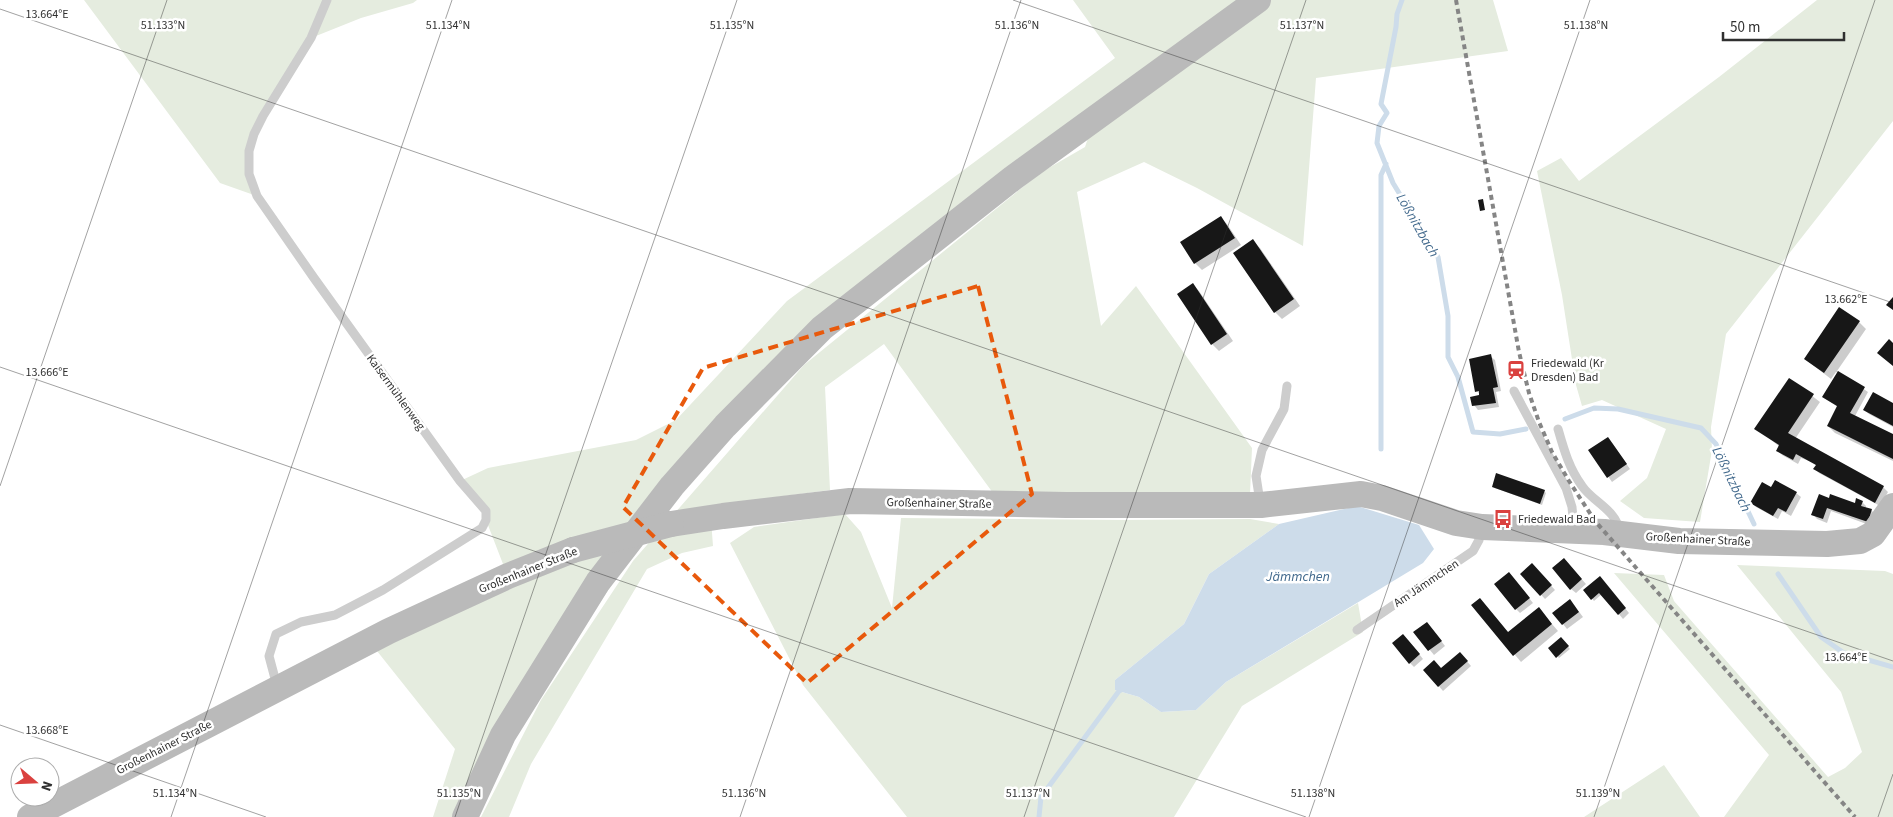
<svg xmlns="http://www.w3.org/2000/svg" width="1893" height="817" font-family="'Source Sans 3',sans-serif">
<rect width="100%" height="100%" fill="#fff"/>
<path fill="#e5ecdf" d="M84,0H417L413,3L361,18L311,38L288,77L249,151L257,196L220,183Z
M1073,0H1493L1508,51L1316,78L1303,246L1197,188L1144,162L1077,192L1101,326L1136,286L1252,448L1250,494L993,493L884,344L825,387L830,490L710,506L713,546L682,553L647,569L531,764L509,817H481L541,700L633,561L804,365L1040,173L1085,147L1099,105L724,415L458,817H433L455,749L377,651L503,564L486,520V511L460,481L488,468L636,440L676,420L787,301L1115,58Z
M1817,0H1893V121L1726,334L1711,427L1712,450L1700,522L1644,518L1620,501L1647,478L1666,429L1602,400L1582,406L1576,385L1562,295L1537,171L1561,158L1579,181L1719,77Z
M845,514L861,532L892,608L901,518L1121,520L1250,519L1279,524L1209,574L1184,624L1115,680V690L1139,697L1161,712L1196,710L1226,682L1358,603L1363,632L1242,706L1174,817H907L803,685L730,543L754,527Z
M1737,565L1885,571L1893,574V817H1724L1769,755L1614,573L1664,575L1674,601L1828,777L1845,768L1862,752L1841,692Z
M1664,765L1700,817H1584Z"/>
<path fill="#cddcea" d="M1357,506L1419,525L1434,549L1423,563L1226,682L1196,710L1161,712L1139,697L1115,690V680L1184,624L1209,574L1279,524Z"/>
<path fill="#0003" d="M1220,217L1227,224L1241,245L1202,270L1195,263L1182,243Z
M1253,241L1260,248L1300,306L1282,319L1275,312Z
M1193,285L1199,291L1233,341L1219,351L1212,344L1178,295Z
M1859,322L1866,329L1837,371L1868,392L1855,416L1893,435V461L1835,433L1828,426L1838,407L1823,397L1838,373L1836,372L1831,379L1805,359Z
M1490,356L1495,360L1501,391L1496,392L1499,407L1478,410L1474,405L1481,396L1477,391Z
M1790,379L1820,402L1795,439L1883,487L1888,492L1880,506L1819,473L1815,469L1817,465L1812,462L1801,458L1798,464L1782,455L1778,451L1780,447L1756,428Z
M1893,404V427L1869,414L1864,410Z
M1612,443L1630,469L1612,482L1590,451Z
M1495,488L1544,491L1546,493L1542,505Z
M1772,489L1796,493L1801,497L1791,516L1782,511L1778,519L1756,507L1752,503Z
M1829,499L1856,504L1862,502L1866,506V508L1871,510L1876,515L1872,526L1831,511L1827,523L1817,519L1813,514Z
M1568,564L1586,584L1576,593L1571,589Z
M1536,569L1555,590L1545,599L1522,574Z
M1513,578L1533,603L1520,613L1516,609Z
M1585,590L1612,592L1629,613L1623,619L1602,594L1594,601Z
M1473,605L1509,633L1545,616L1558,631L1521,662Z
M1574,605L1583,617L1567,629L1554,613Z
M1431,628L1445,646L1434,655L1415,632Z
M1561,639L1570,649L1559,658L1550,648Z
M1408,640L1423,659L1414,667L1410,663Z
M1460,653L1471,666L1443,691L1425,670L1441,669Z"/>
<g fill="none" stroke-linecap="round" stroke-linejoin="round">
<path stroke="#cddcea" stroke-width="5" d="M1402,0L1397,14L1396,27L1381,104L1387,113L1379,126L1377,143L1393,183L1438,257L1448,316V357L1458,377L1473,432L1500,434L1526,429
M1565,419L1594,408L1618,409L1701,428L1716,444L1754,524
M1381,449V175L1386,164
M1778,574L1821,637L1844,653L1893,667
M1039,817L1041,797L1119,691L1124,688"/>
</g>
<path fill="#171717" d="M1483,199L1485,210L1480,211L1478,200Z
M1221,216L1235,238L1194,264L1180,242Z
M1253,239L1294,299L1274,313L1233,253Z
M1193,283L1227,334L1211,345L1177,294Z
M1893,297V310L1886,305Z
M1839,307L1860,321L1824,373L1804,359Z
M1889,339L1893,343V366L1877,353Z
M1491,354L1498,387L1493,388L1496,403L1472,406L1470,397L1479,395V391L1475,392L1469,359Z
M1838,371L1865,387L1850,413L1893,434V459L1827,426L1837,406L1822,397Z
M1789,378L1814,394L1788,433L1884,486L1875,503L1813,469L1816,465L1796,454L1793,460L1776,451L1779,445L1754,429Z
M1873,392L1893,403V426L1863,410Z
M1608,437L1627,464L1607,478L1588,450Z
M1496,473L1545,490L1540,504L1492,487Z
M1775,480L1797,492L1786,512L1778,508L1773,516L1750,503L1762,482L1771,487Z
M1819,494L1829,498L1830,494L1855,503L1856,498L1863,501L1861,506L1872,509L1868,522L1827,508L1823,519L1811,515Z
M1564,558L1582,579L1570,590L1552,568Z
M1532,563L1552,585L1540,596L1520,574Z
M1509,572L1530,598L1515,610L1494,584Z
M1600,576L1626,608L1618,615L1599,593L1591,600L1583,590Z
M1480,598L1508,632L1539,607L1552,624L1513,656L1471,605Z
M1570,599L1579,612L1562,625L1552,613Z
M1427,622L1442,641L1428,651L1413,632Z
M1403,634L1420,654L1409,664L1392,643Z
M1561,637L1569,646L1556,658L1548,648Z
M1460,652L1468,661L1438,687L1423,670L1434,660L1441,668Z"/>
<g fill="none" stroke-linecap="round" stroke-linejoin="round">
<path stroke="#cdcdcd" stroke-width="9" d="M1514,391L1566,488L1572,507L1574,529
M1558,429C1564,450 1569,468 1582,486C1593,502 1616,510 1619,530
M1260,502L1256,476L1262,450L1284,409L1287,386
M1357,630L1473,551L1479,540L1481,530
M277,686L269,656L276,634L301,622L335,615L383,590L482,528L486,520V511L460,481L314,278L257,196L249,174V151L254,134L263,116L311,38L327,0"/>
<path stroke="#bababa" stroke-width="26" d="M671,524L723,516L850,501L1066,505H1261L1361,494L1382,498L1456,523L1482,527L1604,532L1679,541L1827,544L1860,541L1873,534L1893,506
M30,817L389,631L508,576L573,550
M465,817L503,735L598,582L672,486L725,426L822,328L1013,178L1258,0"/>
<path stroke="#858585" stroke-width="4" stroke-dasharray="5 4" stroke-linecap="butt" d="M1456,0L1519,352L1529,393L1539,422L1552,452L1569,481L1595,521L1855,817"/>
<path stroke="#bababa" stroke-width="26" d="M573,550L671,524"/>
</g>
<path fill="none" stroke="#e8590c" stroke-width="4" stroke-dasharray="10 6" stroke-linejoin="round" d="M978,286L1032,494L807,683L623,507L703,368Z"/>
<path fill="none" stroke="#303030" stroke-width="1" stroke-opacity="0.45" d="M1013,0L1893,303M0,9L1893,661M0,367L1306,817M0,486L167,0M0,725L266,817M171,817L452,0M455,817L737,0M740,817L1021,0M1024,817L1306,0M1309,817L1590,0M1594,817L1875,0M1878,817L1893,774"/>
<defs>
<g id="station-bare" transform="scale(1.5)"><path d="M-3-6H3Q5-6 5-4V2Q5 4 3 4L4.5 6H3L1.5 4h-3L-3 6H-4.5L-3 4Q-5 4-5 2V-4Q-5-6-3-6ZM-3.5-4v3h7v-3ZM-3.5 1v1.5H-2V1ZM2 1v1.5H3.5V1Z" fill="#da413f" stroke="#fff" stroke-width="2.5" paint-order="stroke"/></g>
<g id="bus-bare" transform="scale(1.5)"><path d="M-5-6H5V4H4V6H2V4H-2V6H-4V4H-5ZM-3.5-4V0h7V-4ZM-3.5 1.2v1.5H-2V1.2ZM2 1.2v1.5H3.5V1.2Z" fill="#da413f" stroke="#fff" stroke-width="2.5" paint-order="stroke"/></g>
</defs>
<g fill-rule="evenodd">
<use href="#station-bare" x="1516" y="370"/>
<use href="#bus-bare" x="1503" y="519"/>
</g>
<g text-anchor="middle" stroke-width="5" stroke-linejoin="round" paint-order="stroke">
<g font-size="12" fill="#303030" stroke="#fff" text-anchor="start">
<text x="1531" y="367">Friedewald (Kr<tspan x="1531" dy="14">Dresden) Bad</tspan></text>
<text x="1518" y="523">Friedewald Bad</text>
</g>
<g font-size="12" fill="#303030" stroke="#fff">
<text transform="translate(396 392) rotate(54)" y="4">Kaisermühlenweg</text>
<text transform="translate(939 503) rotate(1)" y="4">Großenhainer Straße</text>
<text transform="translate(1698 539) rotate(3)" y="4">Großenhainer Straße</text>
<text transform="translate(528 570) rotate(-22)" y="4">Großenhainer Straße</text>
<text transform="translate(1426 583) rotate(-34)" y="4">Am Jämmchen</text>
<text transform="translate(164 747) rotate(-27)" y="4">Großenhainer Straße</text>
</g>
<g font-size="14" font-style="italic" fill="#436a8d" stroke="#fff">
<text transform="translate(1418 225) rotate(60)" y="5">Lößnitzbach</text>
<text transform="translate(1732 479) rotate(64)" y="5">Lößnitzbach</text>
<text x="1298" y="581">Jämmchen</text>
</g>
</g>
<g font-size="12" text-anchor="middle" fill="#303030" stroke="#fff" stroke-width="5" stroke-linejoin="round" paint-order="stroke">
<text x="47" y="18">13.664°E</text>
<text x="163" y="29">51.133°N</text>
<text x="448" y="29">51.134°N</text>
<text x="732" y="29">51.135°N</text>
<text x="1017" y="29">51.136°N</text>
<text x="1302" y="29">51.137°N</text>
<text x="1586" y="29">51.138°N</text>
<text x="1846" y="303">13.662°E</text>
<text x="47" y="376">13.666°E</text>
<text x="1846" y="661">13.664°E</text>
<text x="47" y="734">13.668°E</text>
<text x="175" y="797">51.134°N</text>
<text x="459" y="797">51.135°N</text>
<text x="744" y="797">51.136°N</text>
<text x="1028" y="797">51.137°N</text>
<text x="1313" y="797">51.138°N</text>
<text x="1598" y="797">51.139°N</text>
</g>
<g transform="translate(35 782) rotate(109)"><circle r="24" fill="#ffffff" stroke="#acacac"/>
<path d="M0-4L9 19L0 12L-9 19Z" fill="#da413f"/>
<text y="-8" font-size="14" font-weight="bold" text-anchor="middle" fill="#303030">N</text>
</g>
<path d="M1723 32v8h121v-8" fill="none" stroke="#303030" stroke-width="2.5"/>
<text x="1730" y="32" font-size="15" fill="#303030" stroke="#ffffff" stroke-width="4" paint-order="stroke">50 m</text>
</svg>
